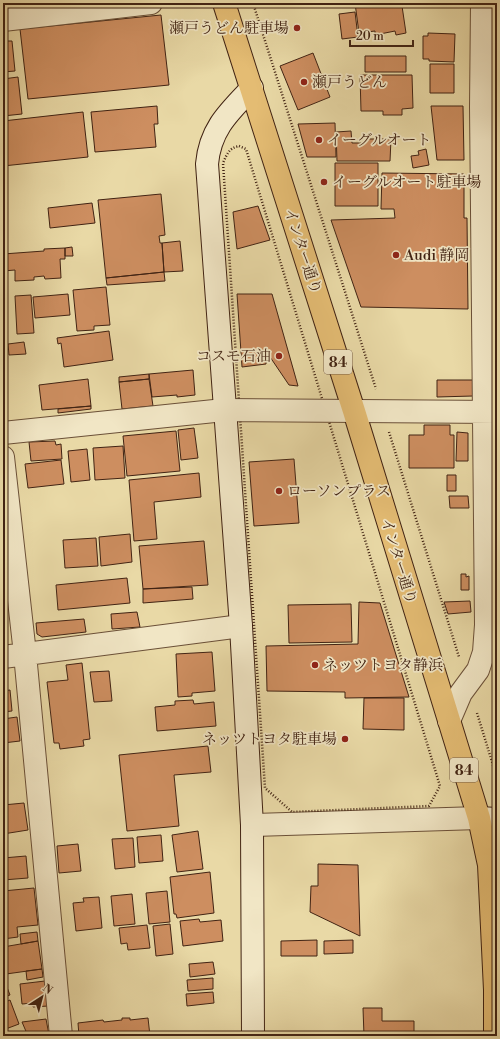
<svg xmlns="http://www.w3.org/2000/svg" width="500" height="1039" font-family="'Libre Bodoni','Noto Serif JP',serif">
<rect width="100%" height="100%" fill="#e9d9a6"/>
<filter id="stains"><feTurbulence type="fractalNoise" baseFrequency=".005" numOctaves="4"/><feColorMatrix values="0 0 0 0 .2 0 0 0 0 .09 0 0 0 0 .02 0 0 0 .5 -.17"/></filter>
<radialGradient id="worn" r=".72"><stop offset=".6" stop-color="#630" stop-opacity="0"/><stop offset="1" stop-color="#630" stop-opacity=".3"/></radialGradient>
<path fill="#cd8e60" stroke="#412313" d="M3,3H10V7H3Z
M355,3H373V7L390,4V7L402,6L406,33L396,35L395,31L375,35V31L359,33Z
M355,12L358,37L342,39L339,14Z
M161,15L169,85L28,99L20,29Z
M428,33L455,34L454,62L429,61V59H423V36H428Z
M3,41H12L15,71L3,72Z
M313,53L330,97L298,110L280,66Z
M365,56H406V72H365Z
M430,64H454V93H430Z
M360,75H412L413,108L402,109V115H383V111H361Z
M18,77L22,114L3,116V79Z
M157,106L158,124H154L156,147L95,152L91,112Z
M431,106H463L464,160H437Z
M83,112L88,157L3,166V121Z
M335,123L336,157H307L298,124Z
M351,131L352,143H365L366,139H391L390,161H337L336,132Z
M426,149L429,165L413,168L411,156L419,155L418,151Z
M335,163H378V206H335Z
M382,173L464,174V218H467L468,309L361,307L331,220L395,218L394,209H381Z
M161,194L165,235L159,236L160,243H162L164,272L106,278L98,200Z
M92,203L95,223L50,228L48,208Z
M258,206L270,240L237,249L233,212Z
M180,241L183,271L164,272L162,243Z
M72,247L73,256H65V248Z
M65,248V259H60L61,278L45,279L44,276L34,277V280L15,281V270L3,271V254L44,251V249Z
M164,272L165,281L107,285L106,278Z
M106,287L110,325L94,326V330L77,331L73,290Z
M68,294L70,315L35,318L33,297Z
M237,294H272L298,386L289,385L266,351V364L242,367Z
M31,295L34,333L17,334L15,296Z
M109,331L113,360L64,367L61,343L58,344L57,338Z
M24,342L26,354L9,355L8,344Z
M193,370L195,395L177,397V395L152,397L149,374Z
M149,374V379L119,382V377Z
M88,379L91,406L42,410L39,385Z
M149,379L153,406L122,409L119,382Z
M437,380H473V396L437,397Z
M91,406V409L58,413V409Z
M424,425H450V435H454V468H409V435H424Z
M194,428L198,458L181,460L178,430Z
M176,431L180,471L127,476L123,436Z
M457,432L468,433V461H456Z
M55,441L56,445L61,444L62,459L31,461L29,442Z
M123,446L125,478L95,480L93,448Z
M87,449L90,480L71,482L68,451Z
M294,459L299,523L254,526L249,462Z
M61,460L64,484L28,488L25,464Z
M199,473L201,497L154,502L157,539L134,541L129,480Z
M447,475H456V491H447Z
M449,496H468L469,508H450Z
M130,534L132,562L101,566L99,537Z
M96,538L98,566L65,568L63,540Z
M204,541L208,585L143,589L139,546Z
M461,574H466V577L469,576V590H461Z
M127,578L130,603L58,610L56,585Z
M192,587L193,599L143,603V589Z
M470,601L471,612L448,614L444,602Z
M359,602L380,603L409,697L345,698V692L267,691L266,646L358,644Z
M351,604L352,642L289,643L288,605Z
M137,612L140,627L112,629L111,614Z
M84,619L86,632L42,637L37,634L36,623Z
M212,652L215,691L192,693V696L178,697L176,654Z
M82,663L90,739L83,740L84,746L60,749L59,743H54L47,682L68,680L66,665Z
M109,671L112,701L94,702L90,672Z
M10,690L12,711L3,712V691Z
M364,698H404V730L363,729Z
M193,700L194,704L214,702L216,726L157,731L155,707L175,705V701Z
M17,717L20,741L3,743V719Z
M208,746L211,772L174,775L179,826L127,831L119,755Z
M24,803L28,830L3,834V805Z
M198,831L203,869L177,872L172,835Z
M161,835L163,861L139,863L137,837Z
M3,836L5,853L3,854Z
M133,838L135,867L115,869L112,839Z
M78,844L81,871L59,873L57,846Z
M26,856L28,878L3,880V858Z
M318,864L358,865L360,936L310,912L311,886H318Z
M210,872L214,913L177,918L176,914H174L170,877Z
M34,888L38,925L17,927L18,937L3,939V891Z
M167,891L170,922L149,924L146,893Z
M132,894L135,924L114,926L111,896Z
M99,897L102,928L76,931L73,903L84,902L83,898Z
M199,919L200,922L221,920L223,941L183,946L180,921Z
M170,924L173,954L156,956L153,926Z
M147,925L150,948L128,950L127,943L121,944L119,928Z
M37,932L38,941L21,944L20,934Z
M317,940V956H281V941Z
M353,940V953L324,954V941Z
M38,941L42,969L6,974L3,947Z
M213,962L215,974L190,977L189,964Z
M42,969L43,977L27,980L26,971Z
M3,977L10,995L3,997Z
M213,978V989L188,991L187,980Z
M45,981L48,1006L33,1007V1003L22,1004L20,984Z
M213,992L214,1003L187,1006L186,994Z
M10,1000L19,1024L3,1030V1003Z
M363,1008H382V1021H414V1036H364Z
M122,1018H130V1020L148,1018L150,1036H79L78,1023L103,1020L104,1022L122,1020Z
M46,1019L49,1035L28,1036L22,1022Z
M357,1035V1036H314Z"/>
<g fill="none" stroke-linecap="round" stroke-linejoin="round">
<g stroke="#6b5038" stroke-width="24">
<path id="street" d="M3,20L151,3
M3,433L224,410L497,412
M3,457L25,654L61,1036
M3,657L241,626
M449,721L461,693L478,670L484,652L486,625L481,107L482,3
M252,825L479,818"/>
</g>
<g stroke="#412313" stroke-width="24">
<path id="secondary" d="M252,88C229,112 210,129 207,164L241,626L252,825L253,1036
M479,818L497,819"/>
</g>
<g stroke="#412313" stroke-width="24">
<path id="primary" d="M224,3L354,411L479,818L489,865L495,990V1036"/>
</g>
<path stroke="#412313" stroke-width="2.5" stroke-dasharray="1 2" stroke-linecap="butt" d="M253,3L376,389
M239,146L246,149L440,786L429,806L292,812L265,788L223,163C227,154 229,148 239,146Z
M389,432L459,657
M477,713L497,778"/>
<use href="#street" stroke="#f1e6c5" stroke-width="22"/>
<use href="#secondary" stroke="#f1e6c5" stroke-width="22"/>
<use href="#primary" stroke="#e4bc73" stroke-width="22"/>
</g>
<g fill="#8f2418" stroke="#f1e6c5" stroke-width="1.5">
<circle cx="297" cy="28" r="4"/>
<circle cx="304" cy="82" r="4"/>
<circle cx="319" cy="140" r="4"/>
<circle cx="324" cy="182" r="4"/>
<circle cx="396" cy="255" r="4"/>
<circle cx="279" cy="356" r="4"/>
<circle cx="279" cy="491" r="4"/>
<circle cx="315" cy="665" r="4"/>
<circle cx="345" cy="739" r="4"/>
</g>
<g text-anchor="middle" stroke-width="3.5" stroke-linejoin="round" paint-order="stroke">
<g fill="#f1e6c5" stroke="#765e48" stroke-width="1">
<rect x="324" y="350" width="28" height="24" rx="3"/>
<rect x="450" y="758" width="28" height="24" rx="3"/>
</g>
<g font-size="14" font-weight="bold" fill="#412313">
<text x="338" y="367">84</text>
<text x="464" y="775">84</text>
</g>
<g font-size="15" fill="#412313" stroke="#f1e6c5" text-anchor="start">
<text x="289" y="33" text-anchor="end">瀬戸うどん駐車場</text>
<text x="312" y="87">瀬戸うどん</text>
<text x="327" y="145">イーグルオート</text>
<text x="332" y="187">イーグルオート駐車場</text>
<text x="404" y="260">Audi 静岡</text>
<text x="271" y="361" text-anchor="end">コスモ石油</text>
<text x="287" y="496">ローソンプラス</text>
<text x="323" y="670">ネッツトヨタ静浜</text>
<text x="337" y="744" text-anchor="end">ネッツトヨタ駐車場</text>
</g>
<g font-size="15" fill="#412313" stroke="#f1e6c5">
<text transform="translate(303 251) rotate(72)" y="5">インター通り</text>
<text transform="translate(399 561) rotate(73)" y="5">インター通り</text>
</g>
</g>
<rect width="500" height="1039" fill="none" stroke="#e9d9a6" stroke-width="16"/>
<rect x="4" y="4" width="492" height="1031" fill="none" stroke="#412313" stroke-width="2"/>
<rect x="8" y="8" width="484" height="1023" fill="none" stroke="#412313"/>
<g transform="translate(42 997) rotate(36)" stroke="#f1e6c5" stroke-width="3" paint-order="stroke">
<path d="M0-3L7 15L0 10L-7 15Z" fill="#412313"/>
<text y="-6" font-size="11" font-weight="bold" text-anchor="middle" fill="#412313">N</text>
</g>
<path d="M350 40v6h63v-6" fill="none" stroke="#412313" stroke-width="2"/>
<text x="356" y="40" font-size="12" fill="#412313" stroke="#f1e6c5" stroke-width="3" paint-order="stroke">20 m</text>
<rect width="100%" height="100%" filter="url(#stains)"/>
<rect width="100%" height="100%" fill="url(#worn)"/>
</svg>
